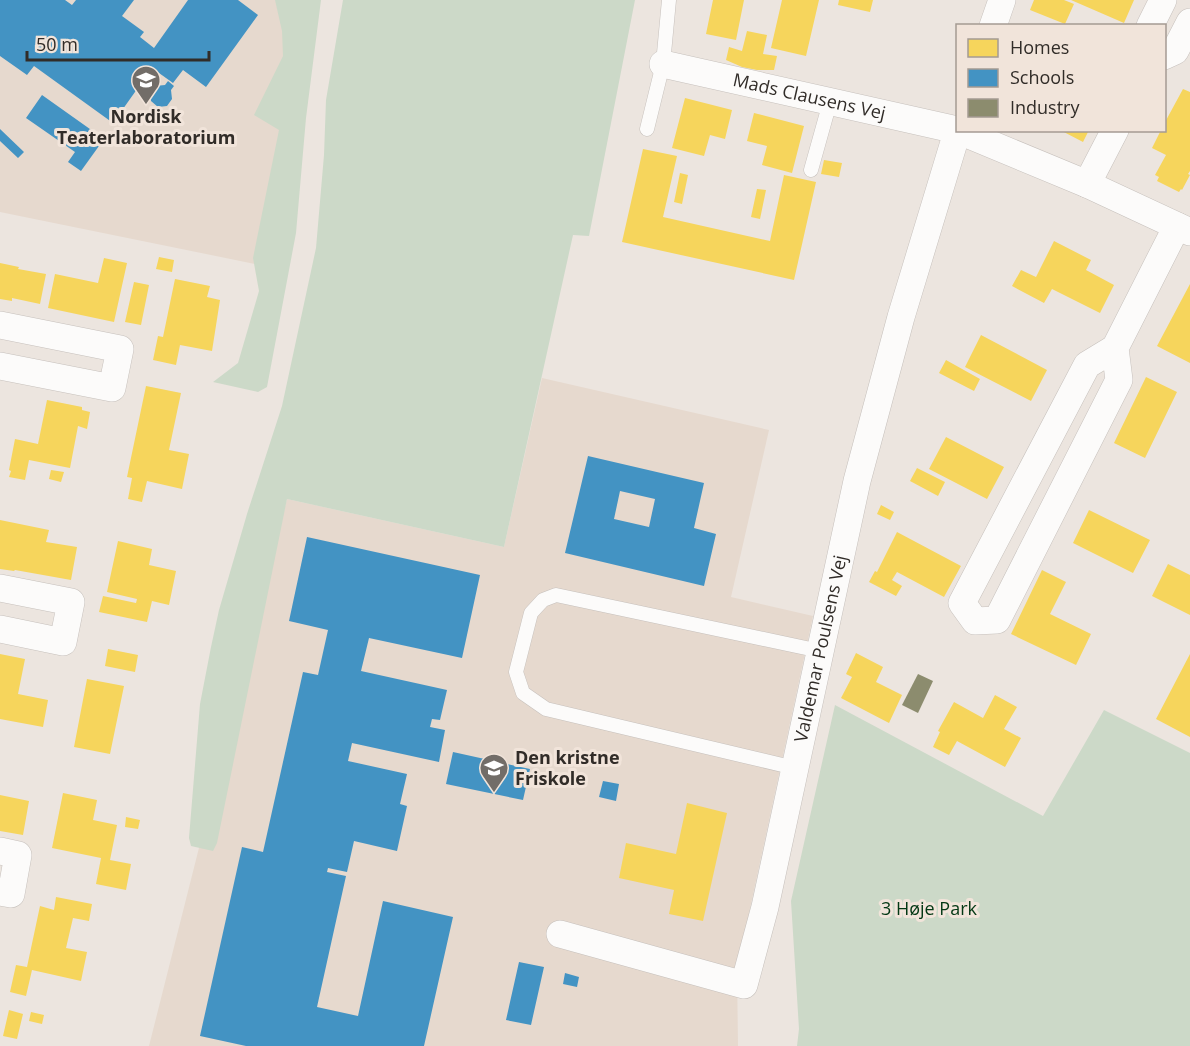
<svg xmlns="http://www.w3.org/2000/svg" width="1190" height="1046" font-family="'Open Sans',sans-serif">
<rect width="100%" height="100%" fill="#ece5df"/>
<path fill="#e6d9ce" d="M0,0H313L260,265L0,212Z
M542,378L769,430L731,597L813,616L737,969L738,1046H149L287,499L504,547Z"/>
<path fill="#ccd9c8" d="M275,0H321L306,118L296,233L267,387L258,392L213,382L238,363L259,291L253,258L279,130L254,115L283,56L282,31Z
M343,0H635L589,236L573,235L504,547L287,499L217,843L213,851L191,846L189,838L200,704L211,647L219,610L247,514L282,406L316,248L324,155L326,100Z
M835,705L1043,816L1104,710L1190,753V1046H797L799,1029L791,901Z"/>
<path fill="#f6d55c" d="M713,0H744L736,40L706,34Z
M782,0H819L806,56L771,48Z
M839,0H873L870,12L838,5Z
M1034,0H1064L1074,4L1065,24L1030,10Z
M1071,0H1134L1124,23Z
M747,31L767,35L763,54L777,56L774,70H757L742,67L726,60L729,47L742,51Z
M1183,89L1190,92V171L1188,174L1190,175L1182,190L1181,189L1179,192L1157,181L1159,177L1155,175L1166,155L1152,148L1161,130H1164V124Z
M685,98L732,110L725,139L710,135L704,156L672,148Z
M754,113L804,126L792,173L762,165L767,146L747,141Z
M1060,130H1089L1083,142Z
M643,149L677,156L663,217L770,241L784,175L816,182L794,280L622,242Z
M824,160L842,163L839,177L821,174Z
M680,173L688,175L682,204L674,202Z
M757,189L766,190L760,219L751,217Z
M1054,241L1091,260L1086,270L1114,285L1100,313L1052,289L1044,303L1012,286L1021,270L1036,277Z
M159,257L174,260L172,272L156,269Z
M104,258L127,263L114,322L48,308L55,274L98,283Z
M0,263L19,267L18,269L46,274L40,304L12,298V301L0,299Z
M175,279L210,286L207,297L220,300L212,351L180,345L176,365L153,360L158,336L163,337Z
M134,282L149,285L141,325L125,322Z
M1190,284V363L1157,346Z
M981,335L1047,370L1031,401L965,367Z
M946,360L980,379L974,391L939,373Z
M1146,377L1177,392L1145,458L1114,443Z
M146,386L181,393L169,450L189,454L182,489L147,481L142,502L128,499L132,478L127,477Z
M47,400L82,407V410L90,412L87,429L78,426L70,468L29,460L25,480L9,477L11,471L9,470L15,439L38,444Z
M946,437L1004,467L987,499L929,469Z
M917,468L945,482L938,496L910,481Z
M51,470L64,472L61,482L49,479Z
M881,505L894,512L890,520L877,514Z
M1089,510L1150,540L1133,573L1073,543Z
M0,520L49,530L46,542L77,547L71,580L15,570L14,571L0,569Z
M897,532L961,566L944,597L897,572L892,580L902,586L896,596L869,582L875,571L877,572Z
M118,541L152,549L149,565L176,571L169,605L152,601L147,622L99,612L103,596L136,603L137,599L107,592Z
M1168,564L1190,575V615L1152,596Z
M1042,570L1066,582L1050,614L1091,634L1076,665L1011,634Z
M108,649L138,655L135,672L105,666Z
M856,653L883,667L876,682L902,695L889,723L841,698L852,677L846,674Z
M0,654L25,659L18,694L48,700L43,727L0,719Z
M1190,654V737L1156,719Z
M87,679L124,686L110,754L74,747Z
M995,695L1017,707L1004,729L1021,738L1005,767L957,741L949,755L933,747L940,732L938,731L954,702L983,718Z
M63,793L97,800L93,820L117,825L110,860L131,864L126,890L96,884L101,858L52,848Z
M0,795L29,801L23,835L0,831Z
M687,803L727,813L703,921L669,914L674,890L619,878L626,843L676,854Z
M126,817L140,820L138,829L125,827Z
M56,897L92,904L89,921L73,918L66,948L87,952L81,981L32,970L26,996L10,992L16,965L27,967L40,906L54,910Z
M9,1010L23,1014L17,1039L3,1036Z
M31,1012L44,1015L42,1024L29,1021Z"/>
<path fill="#4393c3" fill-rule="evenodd" d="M0,0H65L72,5L76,0H134L122,16L144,32L140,37L154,48L188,0H238L258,15L206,87L183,70L173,83L152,68L113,123L34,66L27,75L0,56Z
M168,81L174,86L171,90L172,99L167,106L158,107L151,101L150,93L155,86L165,85Z
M42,95L104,139L81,171L68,162L75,152L26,118Z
M0,129L24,152L18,158L0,141Z
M588,456L704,483L694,528L716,534L704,586L565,553ZM620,491L655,499L649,527L614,519Z
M307,537L480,575L462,658L369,638L361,671L447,690L440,720L432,719L430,727L445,730L439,762L352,743L348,761L407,774L400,804L407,806L397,851L354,841L347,872L328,868L327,872L346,876L317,1007L358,1016L383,901L453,917L424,1046H246L200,1036L242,847L263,852L303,672L318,675L328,630L289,621Z
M453,752L530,769L523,800L446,784Z
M603,781L619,784L616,801L599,797Z
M519,962L544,967L531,1025L506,1020Z
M565,973L579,977L577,987L563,984Z"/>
<path fill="#8c8c6e" d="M918,674L933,681L918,713L902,705Z"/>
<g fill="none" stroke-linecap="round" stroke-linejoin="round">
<g stroke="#c6c0bc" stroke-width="15">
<path id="service" d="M647,129L663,64L669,0
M811,170L830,102
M795,768L546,709L523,693L516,672L531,613L543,600L556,595L820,651"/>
</g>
<g stroke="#c6c0bc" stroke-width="28">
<g id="minor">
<path d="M993,26L1002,0"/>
<path d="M1150,26L1163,0"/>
<path d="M1164,56L1175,51L1190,22"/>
<path id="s1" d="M663,64L957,130L1087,184L1190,232"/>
<path d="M1087,184L1115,130"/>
<path d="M0,325L120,349L112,388L0,366"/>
<path d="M1115,348L1087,365L962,603L975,621L997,620L1119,380L1115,348L1177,226"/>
<path d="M0,588L71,602L63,642L0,629"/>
<path d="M0,851L18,855L11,894L0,892"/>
<path id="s2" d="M560,934L744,985L765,907L857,481L901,317L958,129"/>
</g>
</g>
<use href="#service" stroke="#fcfbfa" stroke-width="14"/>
<use href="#minor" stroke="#fcfbfa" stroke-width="27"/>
</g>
<defs>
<g id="school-pin" transform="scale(1.5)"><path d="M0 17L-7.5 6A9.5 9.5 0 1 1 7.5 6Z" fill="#726d68" stroke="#f1e4da"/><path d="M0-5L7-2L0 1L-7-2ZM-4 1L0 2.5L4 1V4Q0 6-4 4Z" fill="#fff"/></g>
</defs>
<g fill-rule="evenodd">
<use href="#school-pin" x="146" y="80"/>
<use href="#school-pin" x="494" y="768"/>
</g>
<g text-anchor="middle" stroke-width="6" stroke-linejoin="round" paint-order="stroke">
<g font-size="18" fill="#312c28" stroke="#f1e4da">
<text dy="6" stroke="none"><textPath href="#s1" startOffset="150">Mads Clausens Vej</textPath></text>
<text dy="6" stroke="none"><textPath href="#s2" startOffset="536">Valdemar Poulsens Vej</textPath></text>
</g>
<g font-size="18" font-weight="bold" fill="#312c28" stroke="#f1e4da">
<text x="146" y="123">Nordisk<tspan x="146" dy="21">Teaterlaboratorium</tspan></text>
<text x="515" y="764" text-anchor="start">Den kristne<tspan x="515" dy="21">Friskole</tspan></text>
</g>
<g font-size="18" fill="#033814" stroke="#f1e4da">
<text x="929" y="915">3 Høje Park</text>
</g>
</g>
<rect x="956" y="24" width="210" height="108" fill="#f1e4da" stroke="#a49a93" stroke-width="1.5"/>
<rect x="968" y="39" width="30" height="18" fill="#f6d55c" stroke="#a49a93" stroke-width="1.5"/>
<text x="1010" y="54" font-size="18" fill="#312c28">Homes</text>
<rect x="968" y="69" width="30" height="18" fill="#4393c3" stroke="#a49a93" stroke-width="1.5"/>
<text x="1010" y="84" font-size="18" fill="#312c28">Schools</text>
<rect x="968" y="99" width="30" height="18" fill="#8c8c6e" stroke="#a49a93" stroke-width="1.5"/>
<text x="1010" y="114" font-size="18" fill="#312c28">Industry</text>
<path d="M27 51v9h182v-9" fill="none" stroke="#312c28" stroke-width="3"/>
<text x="36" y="51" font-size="18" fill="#312c28" stroke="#f1e4da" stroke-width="4.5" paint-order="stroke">50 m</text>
</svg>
